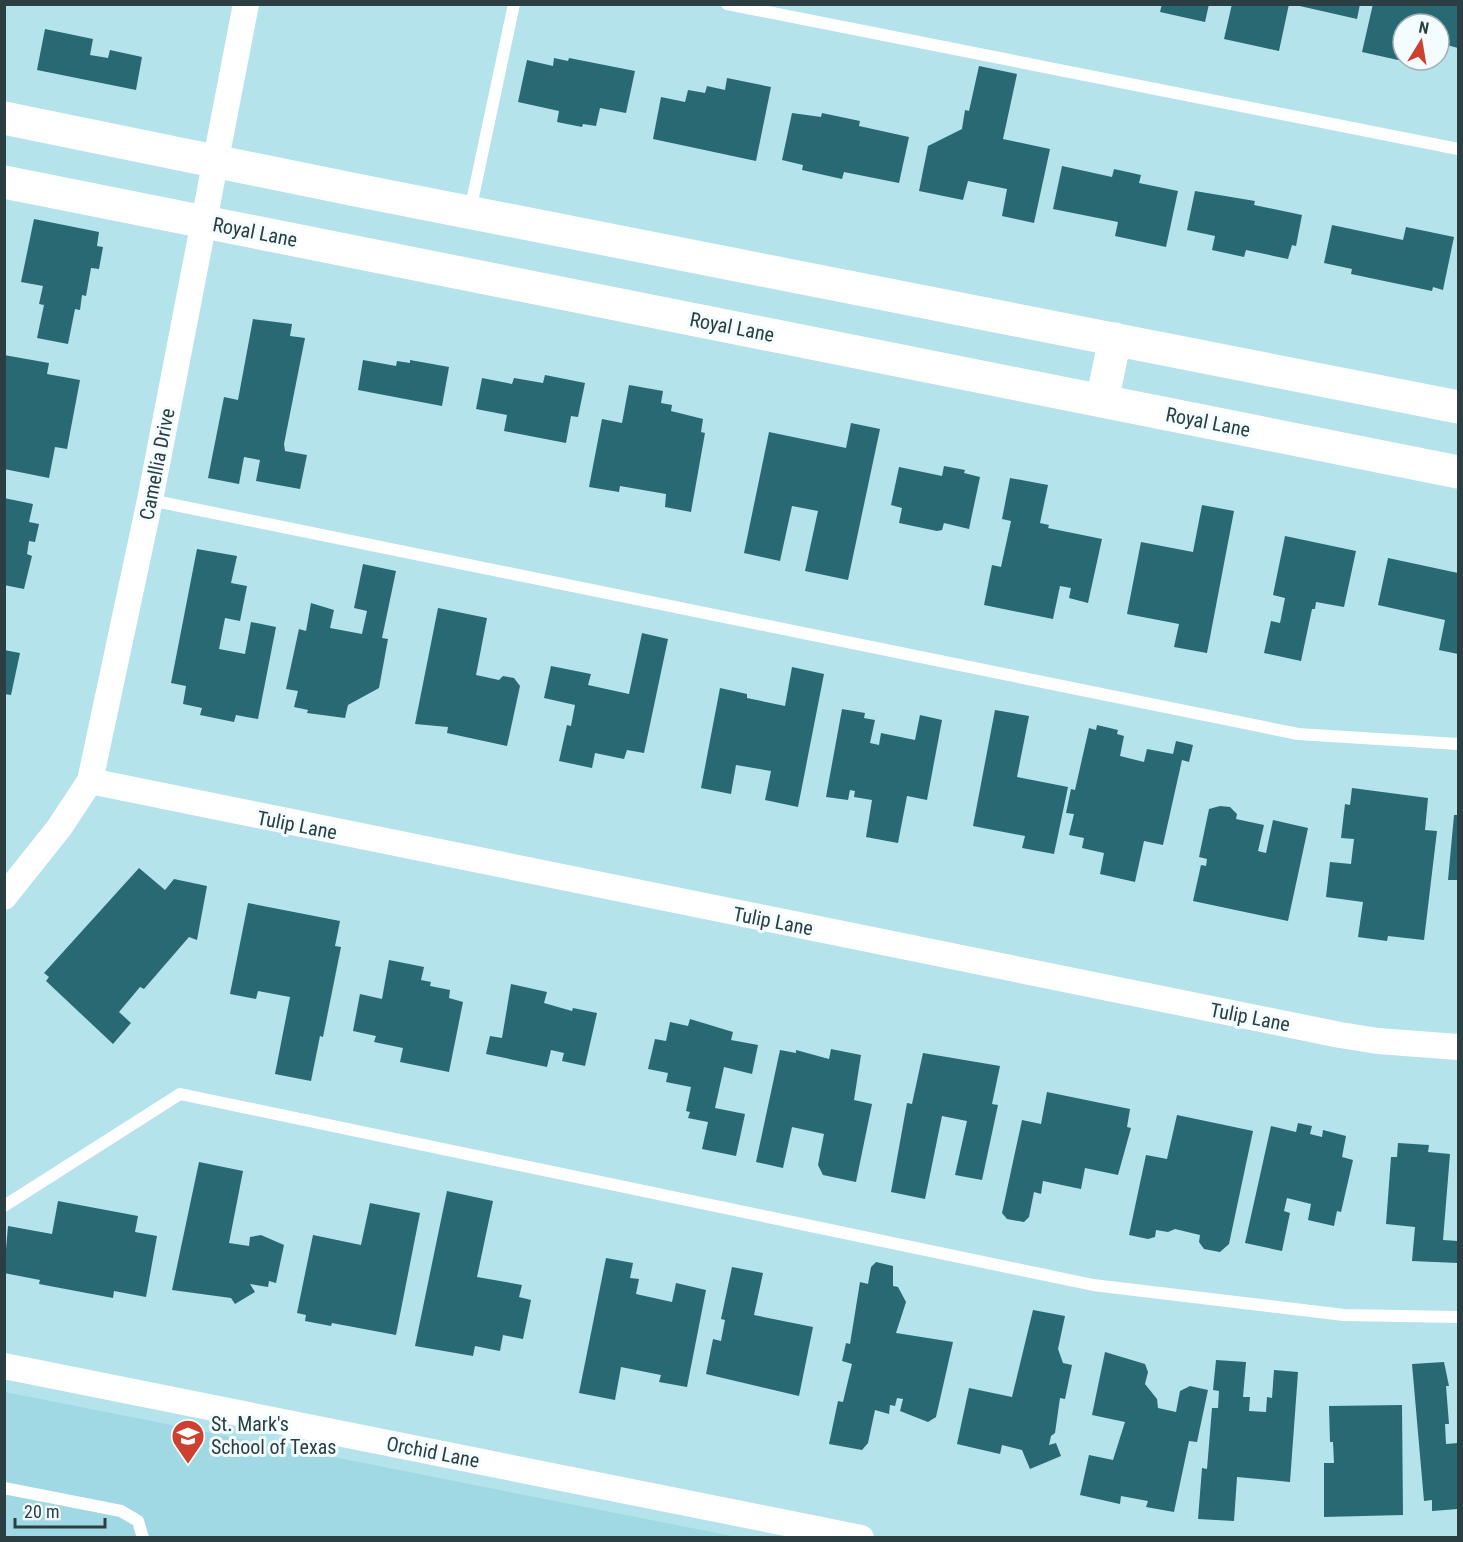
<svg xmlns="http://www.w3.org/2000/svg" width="1463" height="1542" font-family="'Roboto Condensed',sans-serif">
<rect width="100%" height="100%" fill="#b4e3ec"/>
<path fill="#a0d9e3" d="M5,1392L737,1537H5Z"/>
<path fill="#286973" d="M1162,4H1209L1205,22L1160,12Z
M1232,4H1289L1279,51L1224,39Z
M1291,4H1360L1357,19Z
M1373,4H1458V48L1439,43V24H1403V60H1407V62L1362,52Z
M45,29L93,39L90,55L108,58L110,50L142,57L136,90L37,70Z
M554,58L568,61L569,58L635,71L626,113L600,108L596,126L583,124L582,127L557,122L559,111L518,102L527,60L553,66Z
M979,66L1017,74L1003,139L1050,149L1034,223L1002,216L1007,189L968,181L963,200L919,191L928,146L962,129L965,110L969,111Z
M727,78L771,87L756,161L653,139L661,97L685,102L688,90L705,93L707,86L725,90Z
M792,113L821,117L822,113L860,121L859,126L909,137L899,183L844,172L842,179L802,170L803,165L782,160Z
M1062,166L1112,177L1114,169L1141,175L1139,183L1178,191L1166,247L1115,236L1118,222L1053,209Z
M1195,191L1255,201L1254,205L1302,215L1296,246L1292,245L1288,259L1246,250L1244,257L1212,250L1215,236L1187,230Z
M34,219L99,232L97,246L103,247L99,269L91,268L86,296L82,295L80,310L75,309L68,344L37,338L44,305L39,304L43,286L21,282Z
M1332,225L1403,240L1406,227L1454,237L1443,290L1433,287L1432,291L1351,274L1352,269L1324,263Z
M253,319L292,324L290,336L305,338L284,444L285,451L307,455L300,489L256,481L260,460L244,457L239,484L208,478L224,397L238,400Z
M4,355L49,363L47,374L80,380L67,449L55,447L49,478L4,469Z
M363,360L396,366L397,361L410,363V360L449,367L442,406L358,390Z
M545,375L585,383L578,417L571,416L566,443L504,431L507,415L476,409L482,378L512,384L514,378L543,383Z
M629,385L663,391L661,403L672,405L671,411L703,419L701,432L705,433L691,512L665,507L666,494L620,486L619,492L589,487L602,419L622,423Z
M851,423L880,429L848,580L805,571L818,511L792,506L780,561L744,553L769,432L846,448Z
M944,466L965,470L964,473L980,477L969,529L944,523L942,530L937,531L899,523L902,508L891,505L899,467L942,476Z
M1010,478L1048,485L1040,523L1049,525L1048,528L1102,539L1088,603L1069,598L1071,588L1060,586L1053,619L984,605L992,565L1001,567L1011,521L1002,519Z
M4,498L33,504L29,522L39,524L35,542L29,541L27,554L32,556L24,589L4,585Z
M1202,505L1234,511L1207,653L1174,647L1179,624L1127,614L1141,542L1193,552Z
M1285,536L1356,551L1344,607L1316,602L1315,609H1312L1301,661L1264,653L1271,621L1280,623L1285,598L1273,595Z
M197,549L237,556L231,583L247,586L240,621L225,618L219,649L245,654L251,622L276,627L258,719L236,715L234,722L200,715L202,708L183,704L186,686L171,683Z
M1388,558L1458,573V654L1439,650L1445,620L1378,605Z
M363,564L396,571L382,638L388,639L379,688L348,705L345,718L307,713L308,710L294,707L298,691L286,689L299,629L306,631L311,603L334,610L330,628L362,634L367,611L354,608Z
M438,608L487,618L476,675L499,680L503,676L514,678L520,686L507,746L447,733L448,727L415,724Z
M642,633L668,639L644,753L627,750L624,759L595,753L592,768L559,761L567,725L571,726L575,705L544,698L551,666L591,674L588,685L629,694Z
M4,650L20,653L11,695L4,694Z
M792,667L824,674L798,807L765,800L771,771L736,765L731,794L701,788L720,688L747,694V698L785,706Z
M842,709L865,713L864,718L875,720L870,743L879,745L881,733L915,740L920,715L942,720L927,800L907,796L898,843L866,837L872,800L854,797L855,791L850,790L848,800L826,797Z
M995,710L1029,716L1017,777L1068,787L1054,854L1022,848L1025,836L973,826Z
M1097,725L1118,730L1117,734L1124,736L1120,756L1144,762L1147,749L1173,754L1176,741L1193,745L1189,762L1182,760L1163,845L1144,841L1135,882L1100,874L1104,853L1082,848L1084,838L1069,835L1074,814L1066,813L1071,789L1075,790L1089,728L1096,730Z
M1352,788L1428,798L1425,830L1437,831L1424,940L1388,936L1387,941L1358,937L1363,902L1326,897L1330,862L1351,864L1354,839L1341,838L1345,804L1350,805Z
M1220,806L1230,807L1237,814L1236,819L1264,825L1258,851L1266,853L1273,820L1308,828L1288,921L1193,901L1201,865L1206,866L1207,859L1199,857L1209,809Z
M1454,815H1458V880H1448Z
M139,868L165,890L174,879L207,886L197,940L189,937L144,989L140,987L119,1012L131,1023L113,1044L46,981L49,977L44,973Z
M248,903L340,921L335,946L341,947L323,1037L320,1036L311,1081L275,1074L290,997L258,991L256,999L230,994Z
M389,960L424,967L421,980L431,982L430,986L450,990L449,998L463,1002L449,1072L400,1062L403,1048L374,1042L376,1036L353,1031L360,994L382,999Z
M511,984L547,992L544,1003L572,1011L573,1008L597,1013L585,1066L562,1061L564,1053L551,1050L547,1067L486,1054L490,1036L502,1038Z
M690,1019L733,1032L731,1040L758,1045L752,1074L724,1067L715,1108L745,1114L736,1156L702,1149L708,1122L688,1118L690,1112L686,1111L691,1087L666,1082L668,1073L648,1069L655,1039L666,1041L670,1022L688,1026Z
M831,1049L861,1055L854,1100L872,1104L856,1182L823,1175L818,1165L824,1134L792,1127L783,1168L756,1162L780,1050L796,1053V1050L829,1059Z
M923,1053L1000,1066L992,1104L998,1105L982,1180L955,1175L967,1121L942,1116L925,1199L891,1192L907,1103L912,1104Z
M1047,1092L1130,1109L1127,1127L1131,1128L1118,1175L1085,1168L1081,1189L1043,1181L1041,1194L1034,1192L1029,1217L1024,1222L1007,1219L1002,1213L1022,1120L1041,1124Z
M1177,1115L1253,1131L1229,1244L1220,1252L1204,1249L1199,1242L1200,1235L1175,1229L1168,1232L1156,1230L1155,1237L1148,1239L1129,1235L1146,1155L1167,1159Z
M1298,1123L1312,1126L1310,1134L1322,1137L1323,1130L1346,1136L1342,1157L1353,1160L1341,1212L1337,1211L1334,1226L1308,1220L1311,1204L1287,1198L1284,1211L1290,1213L1282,1251L1245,1243L1271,1126L1296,1132Z
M1398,1143L1429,1145L1428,1152L1450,1154L1443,1240L1458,1241V1263L1412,1261L1415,1227L1386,1224L1391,1157H1397Z
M199,1162L243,1171L229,1243L249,1246L250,1237L261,1235L284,1245L276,1283L269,1281L268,1287L250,1284L255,1292L235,1304L231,1298L172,1290Z
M447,1191L493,1201L477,1277L522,1285L519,1297L531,1300L523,1339L503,1335L500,1351L475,1346L473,1356L415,1346Z
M58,1201L138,1216L135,1232L157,1236L146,1297L114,1291L113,1298L39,1284L40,1280L4,1273L8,1226L52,1234Z
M370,1203L420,1213L396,1335L332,1323L331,1326L305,1321L306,1315L297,1313L313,1235L361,1245Z
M606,1258L633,1263L630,1278L639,1279L636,1294L672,1302L676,1283L706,1290L687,1387L659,1382L661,1375L621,1367L615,1400L579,1393Z
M876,1262L893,1266V1286L898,1287L906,1302L896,1333L953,1342L936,1417L928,1422L900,1411L903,1399L897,1398L895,1406L890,1405L889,1414L875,1410L868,1443L862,1450L829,1444L838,1401L843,1402L852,1364L842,1361L846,1343L850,1344L860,1282L868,1284L871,1267Z
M732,1267L763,1273L754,1315L813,1327L799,1396L706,1374L713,1339L721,1341L725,1320L721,1319Z
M1033,1310L1065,1316L1058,1349L1063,1363L1072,1365L1065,1399L1060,1398L1055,1433L1051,1436L1049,1445L1056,1443L1061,1456L1030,1469L1022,1450L1002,1445L1000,1454L957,1444L969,1388L1012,1397Z
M1105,1352L1145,1364L1148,1372L1145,1384L1157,1399L1158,1408L1176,1412L1180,1391L1190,1386L1208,1390L1197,1442L1189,1441L1174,1512L1146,1507L1148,1501L1121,1496L1120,1504L1080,1495L1089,1455L1113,1460L1125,1422L1092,1415Z
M1216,1360L1246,1362L1243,1397H1250L1249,1411L1266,1412L1267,1397L1272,1398L1274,1370L1298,1372L1290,1482L1237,1477L1234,1521L1198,1519L1202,1468L1207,1469L1212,1408H1218L1219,1391L1213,1390Z
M1444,1362L1449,1386H1446L1449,1424H1445L1446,1444L1458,1443V1509L1432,1511V1500L1424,1501L1412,1364Z
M1402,1405L1403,1515L1324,1517V1463H1334L1333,1442H1330L1329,1406Z"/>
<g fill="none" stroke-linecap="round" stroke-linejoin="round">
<path stroke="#fff" stroke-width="12" d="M727,4L1458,149
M470,211L514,4
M150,500L1298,734L1458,744
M4,1206L180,1094L1093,1285L1344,1315L1458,1317
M4,1488L121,1511L138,1521L143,1538"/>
<path stroke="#fff" stroke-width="26" d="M90,781L1340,1035L1378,1041L1458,1047
M4,897L59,828L90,781L150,500L246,4
M4,1366L861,1538"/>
<path stroke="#fff" stroke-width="33" d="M4,118L356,190L1458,407
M4,182L1458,472
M1102,401L1115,339"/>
</g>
<defs>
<g id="school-pin" transform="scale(1.725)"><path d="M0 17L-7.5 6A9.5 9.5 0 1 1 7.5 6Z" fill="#ce4131" stroke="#f3fcfe"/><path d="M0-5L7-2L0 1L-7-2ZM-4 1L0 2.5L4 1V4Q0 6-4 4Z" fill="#fff"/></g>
</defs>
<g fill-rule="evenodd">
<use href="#school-pin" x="188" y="1436"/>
</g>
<g text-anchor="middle" stroke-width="6" stroke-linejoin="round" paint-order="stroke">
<g font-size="20" fill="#2b3e42" stroke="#f3fcfe">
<text transform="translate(255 232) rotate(11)" y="7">Royal Lane</text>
<text transform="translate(732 327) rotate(11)" y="7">Royal Lane</text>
<text transform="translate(1208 422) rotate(11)" y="7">Royal Lane</text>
<text transform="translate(157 464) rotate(-79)" y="7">Camellia Drive</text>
<text transform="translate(297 825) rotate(11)" y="7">Tulip Lane</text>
<text transform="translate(773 921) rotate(11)" y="7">Tulip Lane</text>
<text transform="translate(1250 1017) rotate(11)" y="7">Tulip Lane</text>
<text transform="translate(433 1452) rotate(11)" y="7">Orchid Lane</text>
</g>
<g font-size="20" fill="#2b3e42" stroke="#f3fcfe" text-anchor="start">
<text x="211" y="1431">St. Mark's<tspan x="211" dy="23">School of Texas</tspan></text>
</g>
</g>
<rect width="1463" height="1542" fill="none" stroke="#2b3e42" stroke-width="12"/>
<g transform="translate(1421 42) rotate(11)"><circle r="28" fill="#f3fcfe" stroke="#a3b0b3" stroke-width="1.5"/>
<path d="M0-4.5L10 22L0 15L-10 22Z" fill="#ce4131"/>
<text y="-9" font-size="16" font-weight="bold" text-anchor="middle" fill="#2b3e42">N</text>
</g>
<path d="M15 1518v9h90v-9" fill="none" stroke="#2b3e42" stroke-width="3"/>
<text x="24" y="1518" font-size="18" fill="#2b3e42" stroke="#f3fcfe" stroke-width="4.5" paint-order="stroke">20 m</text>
</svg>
